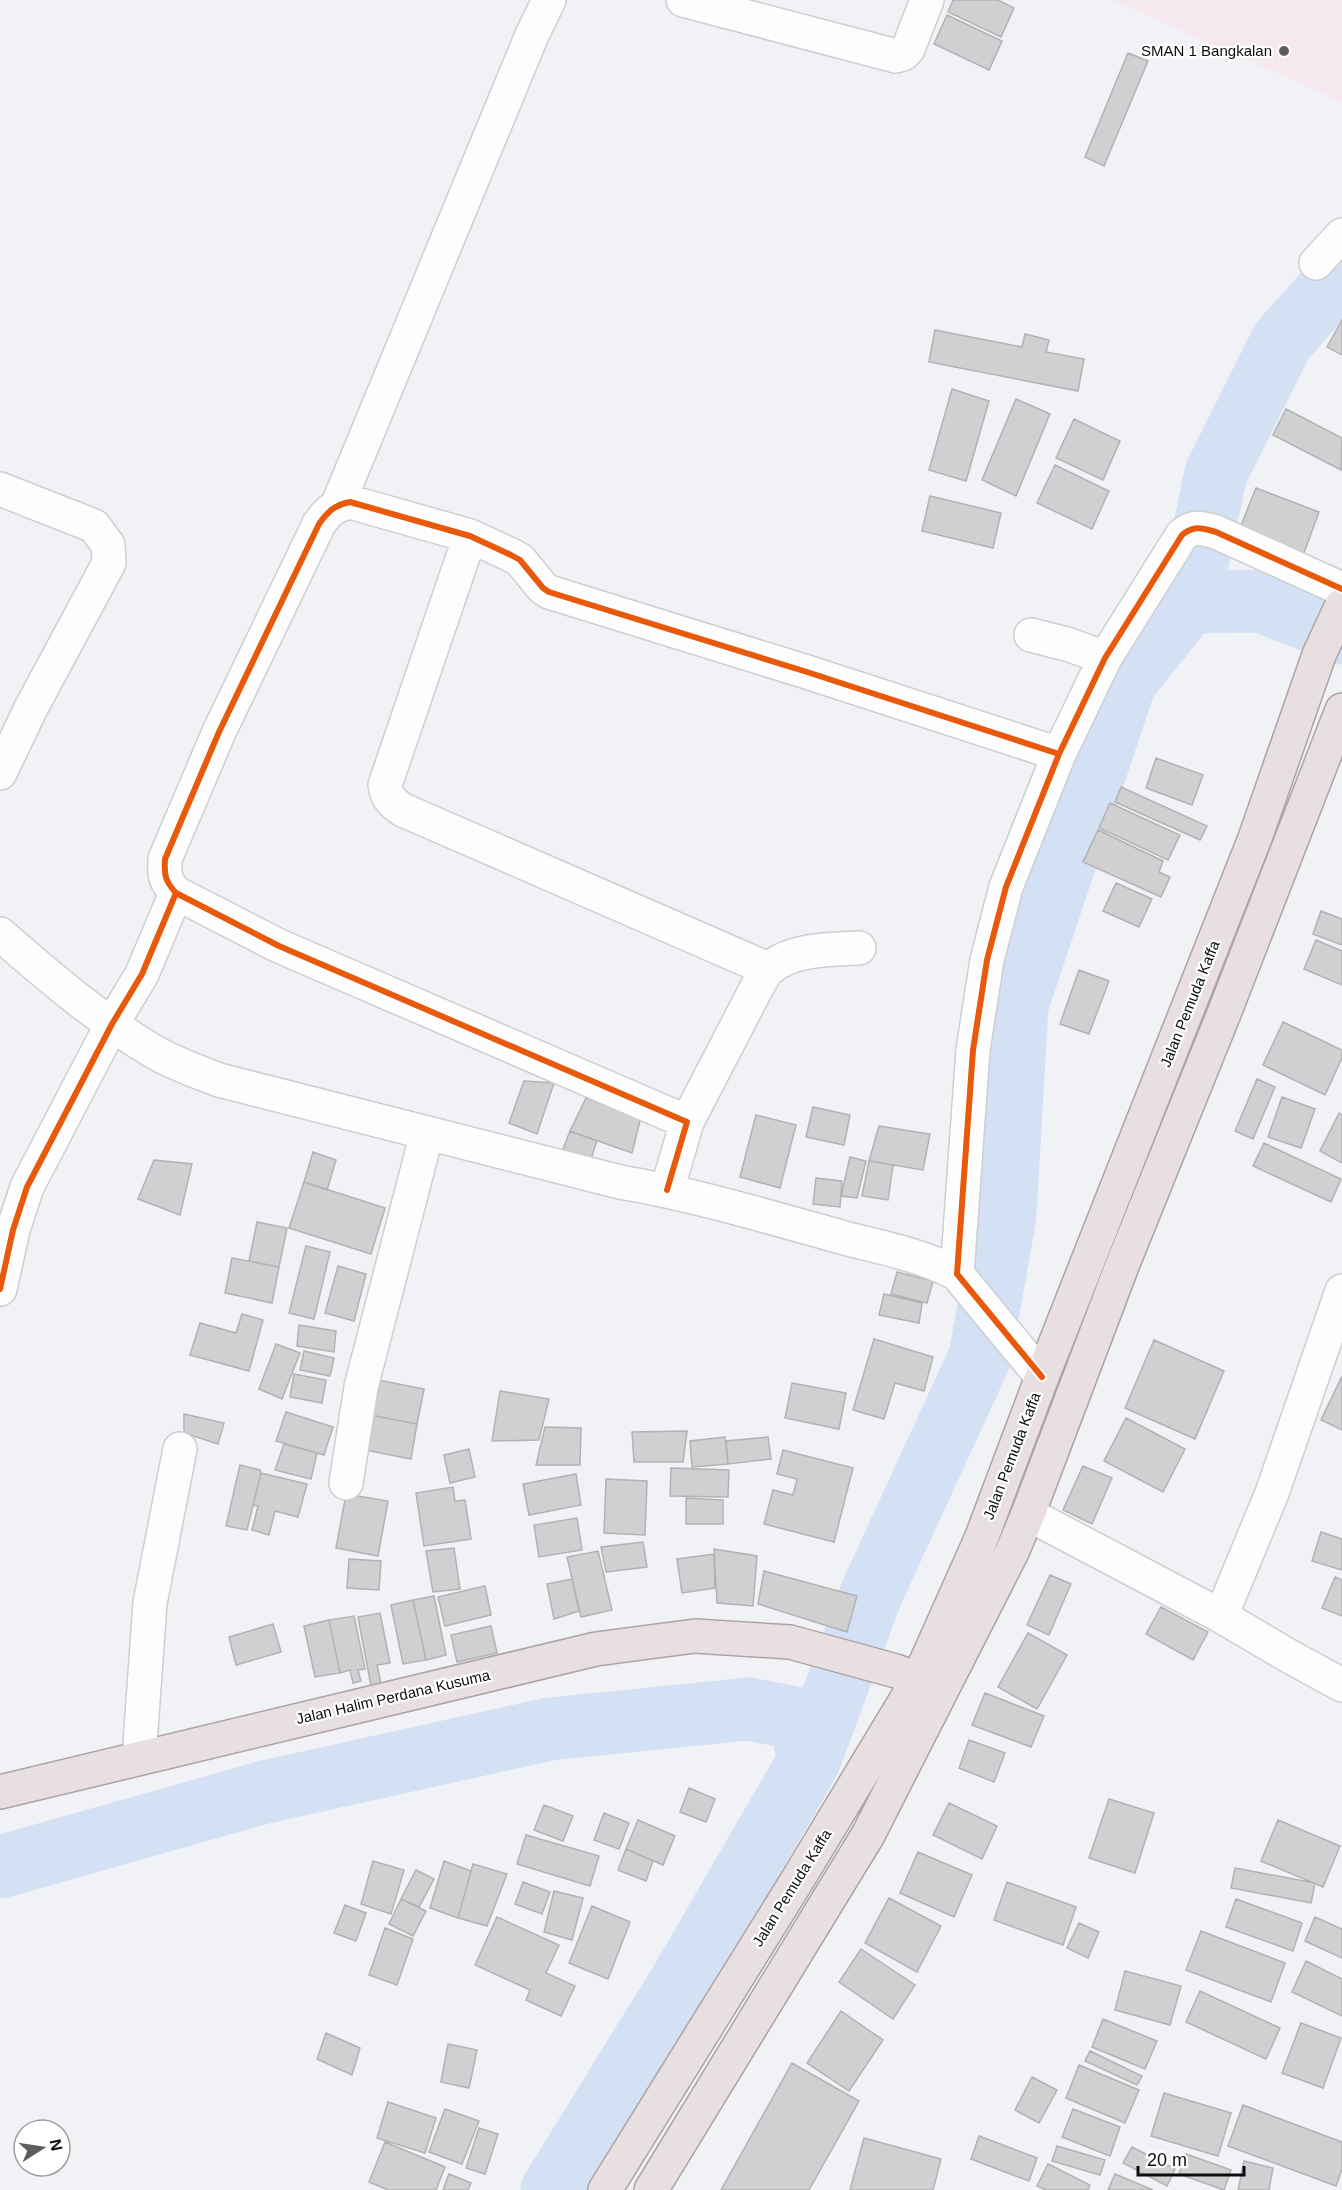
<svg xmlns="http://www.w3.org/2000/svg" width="1342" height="2190" font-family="Arial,sans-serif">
<rect width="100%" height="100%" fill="#f1f2f6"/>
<path fill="#f5e8ee" d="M1112,0H1342V102Z"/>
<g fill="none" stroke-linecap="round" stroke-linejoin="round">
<path stroke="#d4e1f4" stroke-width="63" d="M1189,602L1216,473L1282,341L1342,274
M0,1867L265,1792L550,1729L748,1709L800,1719L809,1761
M552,2190L682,1980L809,1761L872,1592L980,1357L1005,1216L1017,1005L1125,682L1189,602L1261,601L1342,633"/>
</g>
<path fill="#d0d0d2" stroke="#b2b2b4" stroke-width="1.5" d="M953,0H998L1014,8L1001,37L948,12Z
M947,15L1002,41L989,70L934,44Z
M1128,53L1148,61L1104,166L1085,157Z
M1342,320V355L1327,347Z
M935,330L1022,347L1025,334L1049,340L1046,352L1084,359L1078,391L929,362Z
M952,389L989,401L966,481L929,470Z
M1016,399L1050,414L1016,496L982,480Z
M1286,409L1342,438L1341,470L1273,435Z
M1074,419L1120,441L1103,480L1056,458Z
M1055,465L1109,491L1092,529L1037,503Z
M1256,488L1319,512L1304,553L1240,528Z
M930,496L1001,513L993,548L922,531Z
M1156,758L1203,775L1192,805L1146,788Z
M1121,787L1207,826L1200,840L1115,802Z
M1110,803L1180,835L1168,860L1099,828Z
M1098,830L1163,861L1159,872L1170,877L1161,897L1083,862Z
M1116,883L1152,899L1139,927L1103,911Z
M1321,911L1342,919V945L1313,934Z
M1316,940L1342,951V985L1304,969Z
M1079,970L1109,981L1089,1034L1060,1024Z
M1283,1022L1342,1050V1058L1325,1095L1263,1065Z
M1257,1079L1275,1087L1253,1139L1235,1131Z
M524,1081L554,1083L537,1134L509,1123Z
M1282,1097L1315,1109L1301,1148L1268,1137Z
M586,1098L641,1117L632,1153L570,1131Z
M813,1107L850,1115L844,1145L806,1137Z
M1339,1113L1342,1115V1163L1320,1151Z
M756,1115L796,1125L780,1188L740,1177Z
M879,1126L930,1134L923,1170L869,1161Z
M570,1131L597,1141L588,1167L560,1157Z
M1264,1143L1341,1179L1331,1202L1253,1166Z
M313,1152L336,1160L327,1190L304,1182Z
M850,1157L866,1161L857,1198L841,1196Z
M154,1160L192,1164L180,1215L138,1199Z
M869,1161L893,1165L888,1200L862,1196Z
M816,1178L842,1181L840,1207L813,1204Z
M304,1182L385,1208L371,1254L289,1228Z
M257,1222L287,1228L279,1267L249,1261Z
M306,1246L330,1252L314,1319L289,1313Z
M232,1258L279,1267L272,1303L225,1293Z
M338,1266L366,1274L354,1321L325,1313Z
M897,1272L933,1281L927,1303L891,1294Z
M884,1294L922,1303L919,1323L879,1315Z
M242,1314L263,1320L249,1371L190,1355L200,1323L236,1333Z
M299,1325L336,1331L334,1352L297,1346Z
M874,1339L933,1357L924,1391L895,1383L884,1419L853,1410Z
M1154,1340L1224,1371L1195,1439L1125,1408Z
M276,1344L300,1353L282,1399L259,1389Z
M304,1351L334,1358L330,1376L300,1370Z
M294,1374L326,1380L322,1403L290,1397Z
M1342,1376V1430L1321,1420Z
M373,1379L424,1389L417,1424L366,1414Z
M792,1383L846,1393L839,1429L785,1418Z
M500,1391L549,1399L539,1440L492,1441Z
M286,1412L333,1427L324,1455L276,1441Z
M184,1414L224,1423L218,1444L184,1433Z
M366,1414L417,1424L411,1459L360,1449Z
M1126,1418L1185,1449L1163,1492L1104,1461Z
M545,1427L581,1428L580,1465H536Z
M687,1431L683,1462H634L632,1432Z
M725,1437L728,1464L692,1467L690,1441Z
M768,1437L771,1459L728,1464L726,1441Z
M284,1444L317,1453L311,1479L275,1470Z
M469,1449L475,1477L450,1483L444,1455Z
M783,1450L853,1468L834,1542L764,1524L773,1490L793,1495L797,1479L777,1474Z
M240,1465L260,1470L261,1473L247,1530L226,1526Z
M1083,1466L1112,1478L1092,1524L1063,1510Z
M671,1468L729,1470L728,1497L670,1496Z
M261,1473L307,1484L298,1517L275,1511L269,1535L252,1530L258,1506L253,1505Z
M576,1474L581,1505L529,1515L523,1484Z
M606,1479L647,1481L645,1535L604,1533Z
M453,1487L455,1501L465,1500L471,1539L424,1546L416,1493Z
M346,1494L388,1501L378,1556L336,1548Z
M686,1498L723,1500V1524H686Z
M577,1518L582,1550L539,1557L534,1525Z
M1321,1532L1342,1539V1570L1312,1561Z
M643,1542L647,1567L606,1572L601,1547Z
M454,1548L460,1589L433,1592L426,1551Z
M714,1549L757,1556L753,1606L717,1603Z
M598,1551L612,1610L581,1617L567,1557Z
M714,1554L715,1588L682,1593L677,1559Z
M349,1559L381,1561L379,1590L347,1588Z
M764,1571L857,1596L847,1632L758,1604Z
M1050,1575L1071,1584L1049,1635L1027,1625Z
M1335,1577L1342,1580V1616L1322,1608Z
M572,1579L579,1611L554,1619L547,1584Z
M485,1586L491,1615L445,1626L438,1597Z
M434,1596L446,1655L426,1660L413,1600Z
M413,1600L426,1660L403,1664L391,1605Z
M1161,1607L1208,1632L1193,1660L1146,1634Z
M380,1613L390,1663L377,1665L381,1684L371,1686L358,1617Z
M354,1616L365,1669L358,1670L361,1681L353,1683L350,1670L340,1673L329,1620Z
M329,1620L340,1673L315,1677L304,1626Z
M273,1624L281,1652L236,1665L229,1637Z
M491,1626L497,1653L457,1662L451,1635Z
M1028,1633L1067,1655L1037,1709L998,1687Z
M985,1693L1044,1716L1031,1747L972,1725Z
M969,1740L1005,1753L994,1782L959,1768Z
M689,1788L715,1799L706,1822L680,1812Z
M1109,1799L1154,1813L1135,1873L1089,1858Z
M949,1803L997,1826L982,1859L933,1835Z
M544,1805L573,1816L563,1841L534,1830Z
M604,1813L629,1823L619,1849L594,1840Z
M638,1820L675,1836L663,1865L626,1849Z
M1278,1820L1340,1846L1323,1887L1261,1861Z
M526,1835L599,1856L590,1886L517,1864Z
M626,1849L653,1861L646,1881L618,1870Z
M918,1852L972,1875L954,1917L900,1893Z
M373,1861L404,1870L391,1914L361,1904Z
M444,1861L471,1871L458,1918L430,1908Z
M473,1864L507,1874L487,1926L458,1918Z
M1235,1868L1315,1883L1311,1903L1231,1888Z
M416,1870L434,1879L419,1907L401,1899Z
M523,1882L550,1892L542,1914L515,1904Z
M1007,1882L1076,1907L1063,1945L994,1920Z
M554,1891L583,1898L572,1940L544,1932Z
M889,1898L941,1926L917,1972L865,1943Z
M401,1899L426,1911L413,1936L389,1924Z
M1236,1899L1302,1923L1293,1951L1226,1927Z
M345,1905L366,1913L356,1941L334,1933Z
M592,1906L630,1922L608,1979L569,1963Z
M497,1917L559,1945L546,1973L575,1986L561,2016L526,2000L530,1990L475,1965Z
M1315,1917L1342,1929V1958L1305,1941Z
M1079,1923L1099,1932L1088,1958L1067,1948Z
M385,1928L413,1939L397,1985L369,1975Z
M1201,1931L1285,1963L1271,2002L1186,1970Z
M861,1949L915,1985L893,2019L839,1982Z
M1306,1961L1342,1979V2016L1292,1992Z
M1125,1971L1181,1986L1170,2025L1115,2010Z
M1200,1991L1280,2028L1266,2059L1186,2022Z
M841,2011L883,2040L849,2091L807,2063Z
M1103,2019L1157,2041L1145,2069L1092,2047Z
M1301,2023L1341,2038L1323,2088L1282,2073Z
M326,2033L360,2048L352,2075L317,2059Z
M448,2044L477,2050L469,2088L441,2082Z
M1090,2051L1142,2076L1137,2085L1085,2061Z
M792,2063L859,2101L809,2190H721Z
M1079,2065L1139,2090L1125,2123L1066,2098Z
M1032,2077L1057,2090L1039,2123L1015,2110Z
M1164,2093L1231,2113L1218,2156L1151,2136Z
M388,2102L436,2118L425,2153L377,2138Z
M1243,2105L1342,2142V2169L1336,2186L1228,2146Z
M445,2109L479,2121L462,2164L429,2152Z
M1073,2109L1120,2127L1110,2156L1062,2137Z
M479,2128L498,2134L485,2174L466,2168Z
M979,2136L1037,2158L1029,2181L971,2159Z
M864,2138L941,2159L933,2190H850Z
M385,2142L445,2167L436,2190H388L369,2182Z
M1057,2146L1105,2160L1100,2175L1052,2161Z
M1132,2147L1175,2169L1167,2186L1123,2163Z
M1186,2154L1231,2170L1224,2190L1179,2174Z
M1244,2161L1273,2168L1269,2190H1238Z
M1048,2164L1090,2185L1088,2190H1046L1037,2186Z
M449,2174L471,2183L468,2190H443Z
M1115,2174L1153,2190H1108Z"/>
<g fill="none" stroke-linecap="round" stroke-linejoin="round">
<g stroke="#cdced1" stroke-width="36">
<path id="minor" d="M683,0L896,56L903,54L908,49L927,0
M1316,263L1342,235
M0,489L94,526L108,545L109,563L31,708L0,773
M338,504L532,35L549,0
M470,536L385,785C387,798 392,803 403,810L768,969
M1031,635L1070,645L1105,658
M176,893C165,881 164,875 165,859L219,732L319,524C328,511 335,505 350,502L470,536L511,555L520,560L543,588L549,592L807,672L1059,754
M0,934C48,976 96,1017 151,1050C172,1063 196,1071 219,1080L620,1182C697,1195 772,1218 848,1239C884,1248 924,1256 957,1274
M687,1122L756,989C760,983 763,974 769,969C790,949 832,949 859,948
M0,1289L13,1230L27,1187L112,1024L142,974L176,893L279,946L687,1122L667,1190
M1042,1377L957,1274L973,1050L987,960L1006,887L1059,754L1105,658L1182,535C1194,525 1202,528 1216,532L1342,589
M346,1483L361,1387L427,1133
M1028,1514L1221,1616L1287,1655L1342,1685
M1221,1616L1272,1493L1342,1291
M139,1758L150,1603L180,1449"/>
</g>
<g stroke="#ada3a5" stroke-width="36">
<path id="trunk" d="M0,1792L596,1649L695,1636L790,1642L896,1671L937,1687
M605,2190L798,1879L918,1680L981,1539L1042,1377L1255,838L1319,655L1342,605
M651,2190L868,1835L1012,1552L1028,1514L1122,1266L1225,1011L1342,710"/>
</g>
<use href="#minor" stroke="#fdfdfe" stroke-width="33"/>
<use href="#trunk" stroke="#e8dfe0" stroke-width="33"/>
<g stroke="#fff" stroke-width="10">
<path id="cycleway" d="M176,893C165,881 164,875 165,859L219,732L319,524C328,511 335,505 350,502L470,536L511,555L520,560L543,588L549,592L807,672L1059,754
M0,1289L13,1230L27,1187L112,1024L142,974L176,893L279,946L687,1122L667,1190
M1042,1377L957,1274L973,1050L987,960L1006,887L1059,754L1105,658L1182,535C1194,525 1202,528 1216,532L1342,589"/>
</g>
<use href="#cycleway" stroke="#e8590c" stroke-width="6"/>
</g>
<circle fill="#5c5d60" stroke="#fff" stroke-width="2" cx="1284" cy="51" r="6"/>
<g text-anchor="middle" stroke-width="4.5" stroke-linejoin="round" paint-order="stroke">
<g font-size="15" fill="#0c0d0f" stroke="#fff" text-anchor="end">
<text x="1272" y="56">SMAN 1 Bangkalan</text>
</g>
<g font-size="15" fill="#0c0d0f" stroke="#fff">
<text transform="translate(1190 1004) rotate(-68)" y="5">Jalan Pemuda Kaffa</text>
<text transform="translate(1012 1456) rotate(-69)" y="5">Jalan Pemuda Kaffa</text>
<text transform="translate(393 1697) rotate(-13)" y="5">Jalan Halim Perdana Kusuma</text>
<text transform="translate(792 1888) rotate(-58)" y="5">Jalan Pemuda Kaffa</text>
</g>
</g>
<g transform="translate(42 2148) rotate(78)"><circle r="28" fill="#ffffff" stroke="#9e9e9f" stroke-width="1.5"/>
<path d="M0-4.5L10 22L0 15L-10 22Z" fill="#5c5d60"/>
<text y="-9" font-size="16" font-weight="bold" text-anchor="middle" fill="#0c0d0f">N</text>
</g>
<path d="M1138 2166v9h106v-9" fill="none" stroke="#0c0d0f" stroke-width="3"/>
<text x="1147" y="2166" font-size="18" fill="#0c0d0f" stroke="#ffffff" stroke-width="4.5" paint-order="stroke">20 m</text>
</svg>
